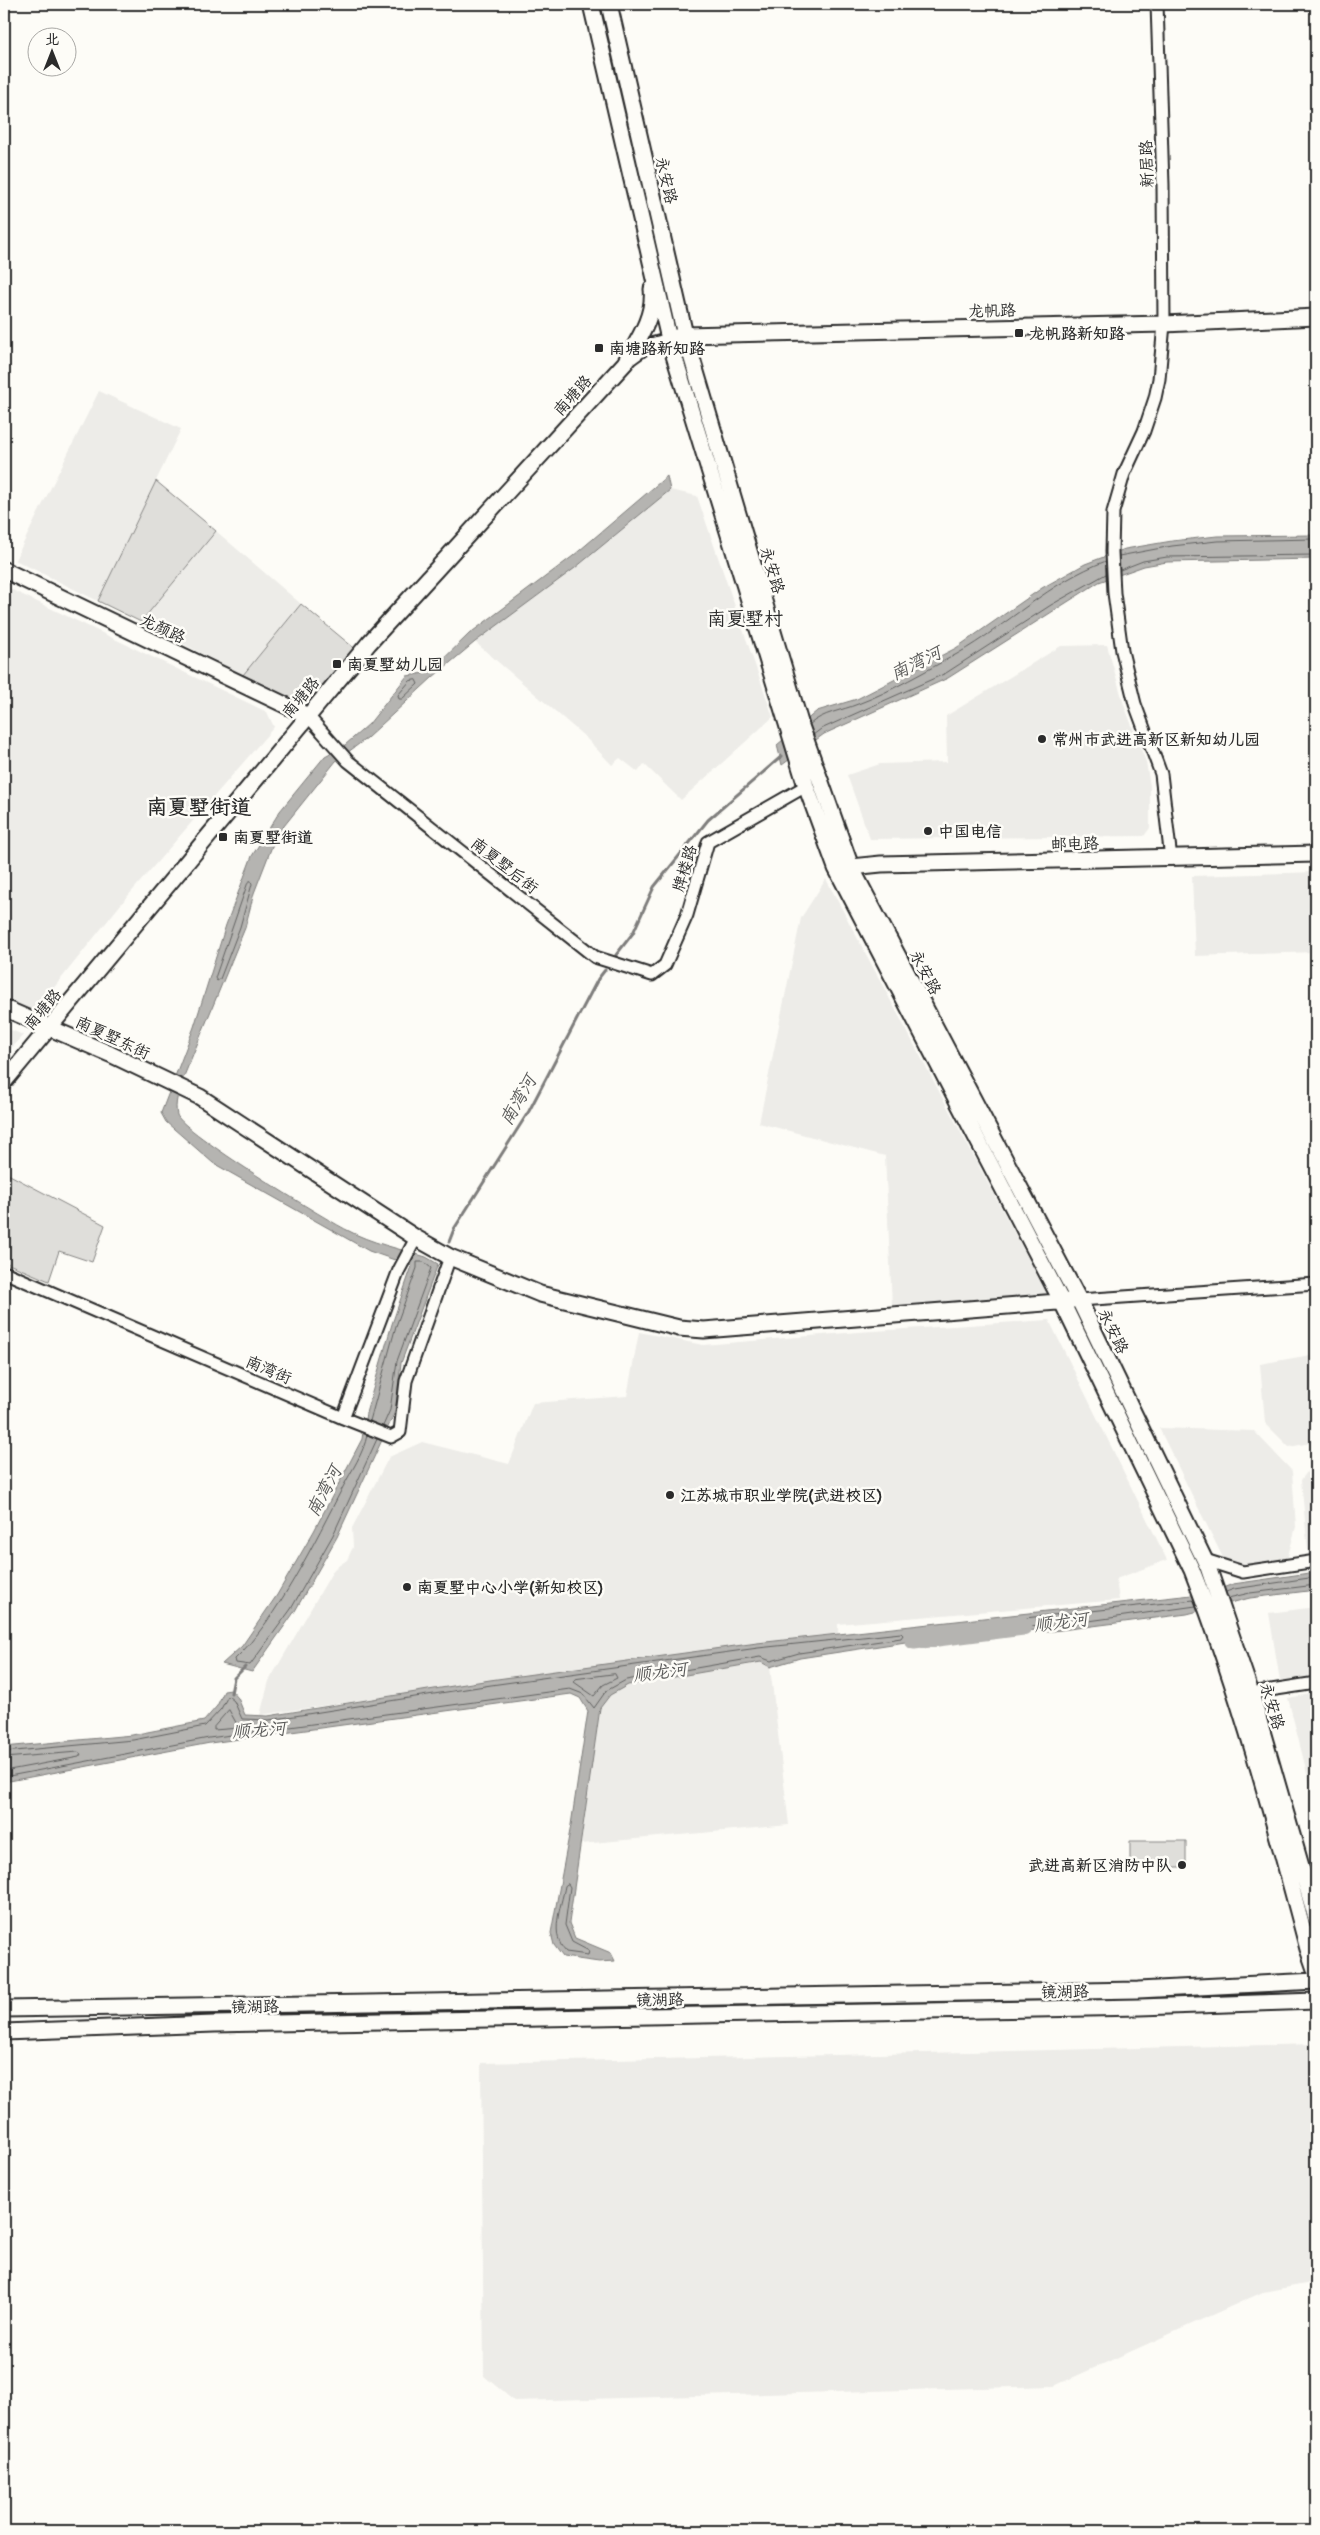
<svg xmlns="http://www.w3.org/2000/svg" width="1320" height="2535" font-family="Pangolin,'LXGW WenKai TC',sans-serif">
<rect width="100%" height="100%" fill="#fdfcf7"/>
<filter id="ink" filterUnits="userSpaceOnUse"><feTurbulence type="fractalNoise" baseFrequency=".02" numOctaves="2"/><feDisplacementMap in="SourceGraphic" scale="10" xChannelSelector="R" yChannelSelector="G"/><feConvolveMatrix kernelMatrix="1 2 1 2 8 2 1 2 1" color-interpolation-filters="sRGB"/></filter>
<g filter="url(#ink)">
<path fill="#edece8" d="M99,391L181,429L98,601L15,560Z
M670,490L697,496L773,717L681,800L644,764L638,772L620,758L612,765L585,737L475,642L575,568Z
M216,531L301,604L243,675L141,622Z
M4,586L267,712L274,727L121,904L32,1015L4,1003Z
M1107,645L1124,705L1146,762L1150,786V828L1144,836L870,839L847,775L880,764L947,762L946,716L1061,646Z
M1316,872V952L1195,956L1192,876Z
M826,879L1047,1294L892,1306L885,1156L759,1123L801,918Z
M4,1027L23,1035L4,1057Z
M1049,1320L1167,1560L1116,1579L1119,1600L838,1624V1635L757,1643L260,1715L269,1681L334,1569L347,1560L353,1547L352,1528L389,1457L422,1442L509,1464L533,1403L627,1396L639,1332L703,1345L858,1332Z
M1316,1354V1442L1289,1447L1265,1423L1260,1364Z
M1159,1428L1254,1431L1292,1471L1296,1527L1286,1563L1228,1568Z
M1316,1460V1560L1309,1562L1301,1480Z
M1316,1607V1675L1280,1681L1269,1613Z
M761,1662L770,1667L789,1825L581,1844L600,1708L609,1695L628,1685Z
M1316,1693V1809L1288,1698Z
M1316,2044V2282L1263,2292L1054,2386L514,2401L484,2376L481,2063Z"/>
<path fill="#dfdeda" stroke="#858482" d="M156,481L216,531L141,622L98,601Z
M301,604L354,648L313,698L298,701L243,675Z
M4,1172L105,1225L92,1262L59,1251L49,1281L4,1262Z
M1130,1841H1186V1867H1130Z"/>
<path fill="#b5b4b1" stroke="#7e7d7b" d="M667,476L670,490L575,568L475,642L433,677L367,738L336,761L276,836L254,893L245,928L182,1081C179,1091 174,1104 177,1115C183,1132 323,1218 347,1230C371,1243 400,1249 426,1257L438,1264L401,1363L395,1412L337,1537L295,1611L252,1672L222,1664L242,1646L277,1595L314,1531L362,1439L366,1413L392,1324L412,1266L369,1251L213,1163L166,1122L161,1113L194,1027L226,925L252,856L280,811L325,756L345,745L369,724L407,676L430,672L469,634L573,556Z
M1316,535V559L1167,562L1144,566L1099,582L948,678L824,734L782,765L777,745L817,711L857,699L956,648L1042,588L1085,564L1125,549L1172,541L1217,536Z
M1316,1572V1590L1250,1598L1187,1614L1053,1631L991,1629L800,1658L770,1667L761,1662L628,1685L610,1695L600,1708L569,1923L575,1938L611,1953L615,1961L599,1962L563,1957L554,1945L551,1933L571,1825L588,1711L580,1698L571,1694L210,1743L4,1782V1747L132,1735L204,1721L217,1706L224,1691L231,1690L238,1698L245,1715L268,1716L490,1680L757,1643L1210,1593L1233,1584Z"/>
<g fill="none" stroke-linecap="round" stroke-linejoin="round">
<path stroke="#626261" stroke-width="1" d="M1119,556L1172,546L1217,541L1316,539
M1120,570L1143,561L1167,557L1316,555
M416,680L418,684L402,699H399L398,695L410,681Z
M810,724C824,712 841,711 858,704C890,692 927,670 957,654C1008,625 1049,582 1106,561
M813,735L821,729L946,673L1051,605L1106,574
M251,881L252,884L240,927L220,979L217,981L215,978L248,882Z
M370,1421L396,1326L417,1268V1262H424L431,1268L397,1361L390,1410L383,1426
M367,1435C364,1453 351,1471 343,1487C316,1539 277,1620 235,1659L236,1663L250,1665L291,1609L333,1535L377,1439
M1226,1592L1234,1589L1316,1577
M1228,1598L1250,1593L1316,1585
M1194,1600L1006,1620L1004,1622L1007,1625L1053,1626L1196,1606
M615,1674L617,1678L603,1685L594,1696L574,1682L576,1679Z
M229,1710L239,1728L214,1730V1727Z
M4,1752L133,1740L205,1726L221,1709L228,1696L234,1701L242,1719L269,1720L491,1685L758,1648L901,1633L903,1635L901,1638L799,1653L771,1661L760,1657L626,1680L606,1691L594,1708L583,1694L570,1689L209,1738L4,1777
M4,1758L78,1752L81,1754L79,1757L4,1771
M568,1884L570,1887L565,1925L572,1942L589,1951L588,1955L566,1952C549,1934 561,1908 565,1886Z"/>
<path stroke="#7e7d7b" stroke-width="3" d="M616,955L633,933L654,887L708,820L782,756
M449,1242L454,1229L529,1111L598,979L605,970
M231,1693L234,1678L245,1667"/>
<path stroke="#b5b4b1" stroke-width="19" d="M914,1640L1023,1626"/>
<g stroke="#2b2b2b" stroke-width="15">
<path id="street" d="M1157,4L1163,185L1164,324L1159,379L1155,398L1144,431L1124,474L1113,512L1112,552L1114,593L1122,651L1135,704L1161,774L1171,859
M629,360L651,344L669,339
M308,716L348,761L595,957L652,975L665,965L687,915L708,842L806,786
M4,1272L343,1418L399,1270L416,1238
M1079,1300L1316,1284
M343,1418L391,1437L400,1432L406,1381L450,1257
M1205,1560L1243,1572L1316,1561
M1251,1693L1316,1683"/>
</g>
<g stroke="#2b2b2b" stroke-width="19">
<path id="secondary" d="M591,4L669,339L806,786L836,868L1062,1302L1192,1570C1240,1693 1274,1821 1308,1949L1316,1972
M609,4L685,335L801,726L851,867L1079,1300L1208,1567L1251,1693L1316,1918
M676,337L685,335L1164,324L1316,317
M4,570L308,716
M842,868L881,864L1316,854
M4,1008L110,1054L200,1097L416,1238L450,1257L540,1294L679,1328L704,1330L1070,1301
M4,1082L369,643L625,363C638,340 655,316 652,289
M4,2009L1138,1990L1316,1981
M4,2032L214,2024L1140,2007L1316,2001"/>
</g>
<use href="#street" stroke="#fdfcf7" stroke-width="11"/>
<use href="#secondary" stroke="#fdfcf7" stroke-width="15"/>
</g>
</g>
<g fill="#2b2b2b" stroke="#fdfcf7" stroke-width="2">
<rect x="1014" y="328" width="10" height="10" rx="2.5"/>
<rect x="594" y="343" width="10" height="10" rx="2.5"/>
<rect x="332" y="659" width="10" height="10" rx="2.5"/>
<circle cx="1042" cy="739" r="5"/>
<circle cx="928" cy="831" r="5"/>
<rect x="218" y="832" width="10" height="10" rx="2.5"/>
<circle cx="670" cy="1495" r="5"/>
<circle cx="407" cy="1587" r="5"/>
<circle cx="1182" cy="1865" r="5"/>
</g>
<g text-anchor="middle" stroke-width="5" stroke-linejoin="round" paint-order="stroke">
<g font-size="16" fill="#2b2b2b" stroke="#fdfcf7">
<text transform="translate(1146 164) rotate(-92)" y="6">新居路</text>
<text transform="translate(667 180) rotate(77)" y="6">永安路</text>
<text transform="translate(992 310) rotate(-1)" y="6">龙帆路</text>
<text transform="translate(572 395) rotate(-48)" y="6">南塘路</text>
<text transform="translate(773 570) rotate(73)" y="6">永安路</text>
<text transform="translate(163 628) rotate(25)" y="6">龙颜路</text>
<text transform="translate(300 697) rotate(-50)" y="6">南塘路</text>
<text transform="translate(1075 843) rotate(-1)" y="6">邮电路</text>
<text transform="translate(505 865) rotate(38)" y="6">南夏墅后街</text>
<text transform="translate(684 868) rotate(-73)" y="6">牌楼路</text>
<text transform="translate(926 972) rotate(62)" y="6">永安路</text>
<text transform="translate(42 1009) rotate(-50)" y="6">南塘路</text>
<text transform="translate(113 1037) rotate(25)" y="6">南夏墅东街</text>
<text transform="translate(1114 1331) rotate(64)" y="6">永安路</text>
<text transform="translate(269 1369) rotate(23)" y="6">南湾街</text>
<text transform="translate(1273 1706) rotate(73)" y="6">永安路</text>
<text transform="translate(1065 1991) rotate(-1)" y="6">镜湖路</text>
<text transform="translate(660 1999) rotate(-1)" y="6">镜湖路</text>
<text transform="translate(255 2006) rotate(-1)" y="6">镜湖路</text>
</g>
<g font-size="16" font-weight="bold" fill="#2b2b2b" stroke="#fdfcf7" text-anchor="start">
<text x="1029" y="339">龙帆路新知路</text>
<text x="609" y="354">南塘路新知路</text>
<text x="347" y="670">南夏墅幼儿园</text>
<text x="1052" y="745">常州市武进高新区新知幼儿园</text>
<text x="938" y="837">中国电信</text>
<text x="233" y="843">南夏墅街道</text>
<text x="680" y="1501">江苏城市职业学院(武进校区)</text>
<text x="417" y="1593">南夏墅中心小学(新知校区)</text>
<text x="1172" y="1871" text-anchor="end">武进高新区消防中队</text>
</g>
<g font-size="18" font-style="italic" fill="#5b5b5a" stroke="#fdfcf7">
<text transform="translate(916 663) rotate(-26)" y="6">南湾河</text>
<text transform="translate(518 1100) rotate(-60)" y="6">南湾河</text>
<text transform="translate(324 1491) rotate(-62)" y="6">南湾河</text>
<text transform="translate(1061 1622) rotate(-7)" y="6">顺龙河</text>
<text transform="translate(660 1672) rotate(-7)" y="6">顺龙河</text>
<text transform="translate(259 1730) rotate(-4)" y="6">顺龙河</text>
</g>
<g font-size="19" fill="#2b2b2b" stroke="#fdfcf7">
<text x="745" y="625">南夏墅村</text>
</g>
<g font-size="21" font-weight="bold" fill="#2b2b2b" stroke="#fdfcf7">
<text x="199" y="814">南夏墅街道</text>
</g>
</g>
<rect width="1320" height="2535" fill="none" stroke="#fdfcf7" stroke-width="20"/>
<rect x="10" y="10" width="1300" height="2515" fill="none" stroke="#2b2b2b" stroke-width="2" filter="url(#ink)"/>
<g transform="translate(52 52)"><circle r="24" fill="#fdfcf7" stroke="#a9a8a5"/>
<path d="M0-4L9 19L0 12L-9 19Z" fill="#2b2b2b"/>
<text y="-8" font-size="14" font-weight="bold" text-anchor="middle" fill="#2b2b2b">北</text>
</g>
</svg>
